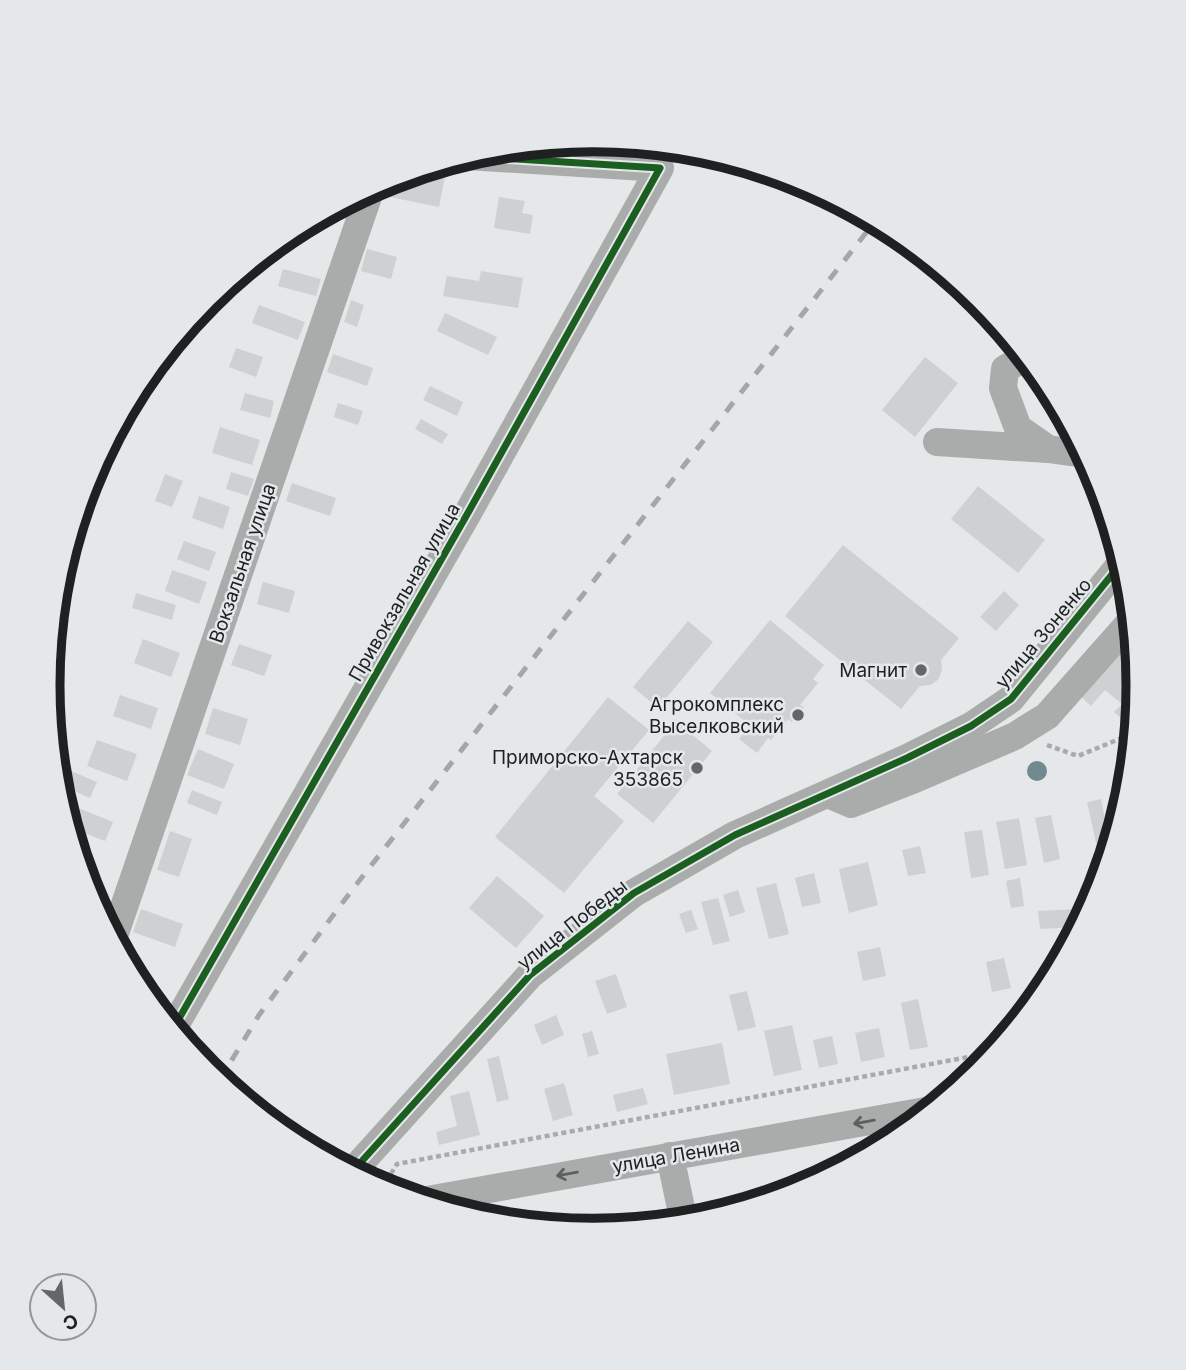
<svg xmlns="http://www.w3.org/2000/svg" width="1186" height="1370" font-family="Inter,sans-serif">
<rect width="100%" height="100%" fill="#e5e7e9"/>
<path fill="#cfd0d1" d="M428,168L446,171L439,207L390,197L394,178L415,181L417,171Z
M499,197L525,201L522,213L533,215L530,234L494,228Z
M336,207L341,208L338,222L317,217Z
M367,249L397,257L391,279L361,271Z
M283,269L321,279L316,296L278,286Z
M481,271L523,278L518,308L443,296L447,276L479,281Z
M969,291L979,299L1003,329L999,333L960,303Z
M351,300L364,305L357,327L344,322Z
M259,305L305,322L298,340L252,323Z
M445,313L497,337L488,355L437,331Z
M236,348L263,357L256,377L229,367Z
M333,354L373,368L367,386L327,372Z
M925,357L958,383L915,437L882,410Z
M430,386L463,402L457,416L423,400Z
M245,393L274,401L270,418L240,410Z
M338,403L363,411L358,425L334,417Z
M421,419L448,434L442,444L415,429Z
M220,427L260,440L252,465L212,453Z
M231,472L254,479L248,496L226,489Z
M165,474L183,481L172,507L155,501Z
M292,483L336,498L330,516L286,501Z
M978,486L1045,540L1018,573L951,519Z
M199,496L230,507L223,529L192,518Z
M184,541L216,552L209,571L177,559Z
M843,545L959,638L941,660L942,670L938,680L930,685L920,686L901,709L785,616Z
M172,570L207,582L199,604L165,591Z
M263,582L295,591L289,613L257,604Z
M1004,591L1019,605L996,631L980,617Z
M136,593L176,605L172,620L132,608Z
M770,620L824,665L813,679L818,683L800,705L804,707L792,722L788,719L771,740L768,738L757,753L739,739L750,725L710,693Z
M688,621L713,642L658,708L633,687Z
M1134,633L1139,685L1135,725L1132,728L1114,712L1122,704L1105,690L1091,706L1080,696Z
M143,639L180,653L171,677L134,663Z
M239,644L272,655L264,676L231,665Z
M120,695L158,708L151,729L113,716Z
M608,697L649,730L594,796L624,821L564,893L495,837Z
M213,708L248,719L240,745L205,734Z
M676,721L712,751L653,823L617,794Z
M97,740L137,754L127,781L87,766Z
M198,749L234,764L224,789L187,775Z
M71,771L97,782L90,798L65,787Z
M192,790L222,802L217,815L187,803Z
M1101,799L1109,840L1096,843L1087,802Z
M61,801L113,822L105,841L69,827Z
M1051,815L1060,859L1044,863L1035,818Z
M1019,818L1027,865L1005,869L996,822Z
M982,830L989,875L971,878L964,832Z
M170,831L192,839L179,877L157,870Z
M920,846L926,873L908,876L902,850Z
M868,862L878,905L849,913L839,869Z
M81,868L93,872L88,890Z
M814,873L821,903L802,907L795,878Z
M497,876L544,916L516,948L469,908Z
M1020,878L1024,906L1011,908L1006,881Z
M776,883L789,934L769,939L756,888Z
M738,890L745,912L730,917L723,895Z
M718,898L730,941L713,945L701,902Z
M141,909L183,924L175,947L133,932Z
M1077,909L1078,927L1040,929L1038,911Z
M691,910L698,929L686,933L679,914Z
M1073,939L1071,943L1058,968L1054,942Z
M880,947L886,976L863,981L857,952Z
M1004,958L1011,988L992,992L986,962Z
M616,974L627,1007L607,1014L595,981Z
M747,991L756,1027L738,1031L729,995Z
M1042,994L1037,1000L1029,1010L1026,998Z
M918,999L928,1047L910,1050L901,1003Z
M556,1015L564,1035L542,1045L534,1025Z
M792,1025L802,1070L774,1076L764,1031Z
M879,1028L885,1057L861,1062L855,1033Z
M592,1031L599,1054L588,1057L582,1034Z
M832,1036L838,1064L819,1068L813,1040Z
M722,1043L730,1084L674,1095L666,1054Z
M499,1056L509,1099L497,1102L487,1059Z
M564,1083L573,1115L553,1121L544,1089Z
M643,1088L648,1104L617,1112L613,1095Z
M469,1091L480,1135L439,1145L436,1132L457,1126L450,1096Z
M641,1212L644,1226L617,1228L615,1217Z"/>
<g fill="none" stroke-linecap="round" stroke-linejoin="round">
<path stroke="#a9abab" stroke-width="4.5" stroke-dasharray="5 3.5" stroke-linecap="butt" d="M1047,745L1078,756L1134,733
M382,1188L397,1164L995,1052"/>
<path stroke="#aaabab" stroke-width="28" d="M1026,357L1005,369L1003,388L1018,428L1048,449
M937,442L1048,449L1085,454
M830,795L851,804L915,779L1015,736L1047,716L1132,620
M113,939L371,188
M173,1029L469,511L660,168L466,156
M670,1156L684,1222
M352,1172L530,975L634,893L735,835L907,758L971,726L1011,699L1123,561
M422,1201L931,1110"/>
<path stroke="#a5a6a8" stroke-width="5" stroke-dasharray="12 12" stroke-linecap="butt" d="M219,1081L259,1015L352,890L876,220"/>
<g stroke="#e4e8ea" stroke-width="11">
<path id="cycleway" d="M173,1029L469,511L660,168L466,156
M352,1172L530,975L634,893L735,835L907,758L971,726L1011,699L1123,561"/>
</g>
<use href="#cycleway" stroke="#1b5e20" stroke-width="7"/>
</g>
<circle fill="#708a90" cx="1037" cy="771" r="10"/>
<defs><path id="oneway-shaft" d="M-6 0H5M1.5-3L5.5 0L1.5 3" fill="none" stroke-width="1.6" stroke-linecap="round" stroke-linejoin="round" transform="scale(1.75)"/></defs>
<g stroke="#5e5f5f">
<use href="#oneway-shaft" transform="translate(864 1122) rotate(170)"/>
<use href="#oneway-shaft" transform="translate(567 1174) rotate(170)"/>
</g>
<g fill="#646667" stroke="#e4e8ea" stroke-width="2.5">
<circle cx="921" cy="670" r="7"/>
<circle cx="798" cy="715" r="7"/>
<circle cx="697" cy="768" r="7"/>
</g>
<g text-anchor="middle" stroke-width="5" stroke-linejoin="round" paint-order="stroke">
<g font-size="19" fill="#1f2021" stroke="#e4e8ea">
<text transform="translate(242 563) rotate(-71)" y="7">Вокзальная улица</text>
<text transform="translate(404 592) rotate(-60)" y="7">Привокзальная улица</text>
<text transform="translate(1043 633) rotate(-50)" y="7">улица Зоненко</text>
<text transform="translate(572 924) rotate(-38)" y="7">улица Победы</text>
<text transform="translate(676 1155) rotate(-10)" y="7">улица Ленина</text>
</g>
<g font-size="19" fill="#1f2021" stroke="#e4e8ea" text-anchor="end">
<text x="907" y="677">Магнит</text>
<text x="784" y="711">Агрокомплекс<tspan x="784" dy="22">Выселковский</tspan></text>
<text x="683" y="764">Приморско-Ахтарск<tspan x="683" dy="22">353865</tspan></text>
</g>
</g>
<path d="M0 0H1186V1370H0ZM60 685a533 533 0 1 1 1066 0a533 533 0 1 1-1066 0Z" fill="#e4e8ea" fill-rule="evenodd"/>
<path fill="none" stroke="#1f2021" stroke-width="9" d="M60 685a533 533 0 1 1 1066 0a533 533 0 1 1-1066 0Z"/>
<g transform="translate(63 1307) rotate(153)"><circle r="33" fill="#e4e8ea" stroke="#95989a" stroke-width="2"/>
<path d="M0-5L12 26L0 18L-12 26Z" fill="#646667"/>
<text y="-10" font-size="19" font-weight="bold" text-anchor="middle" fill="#1f2021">С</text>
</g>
</svg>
